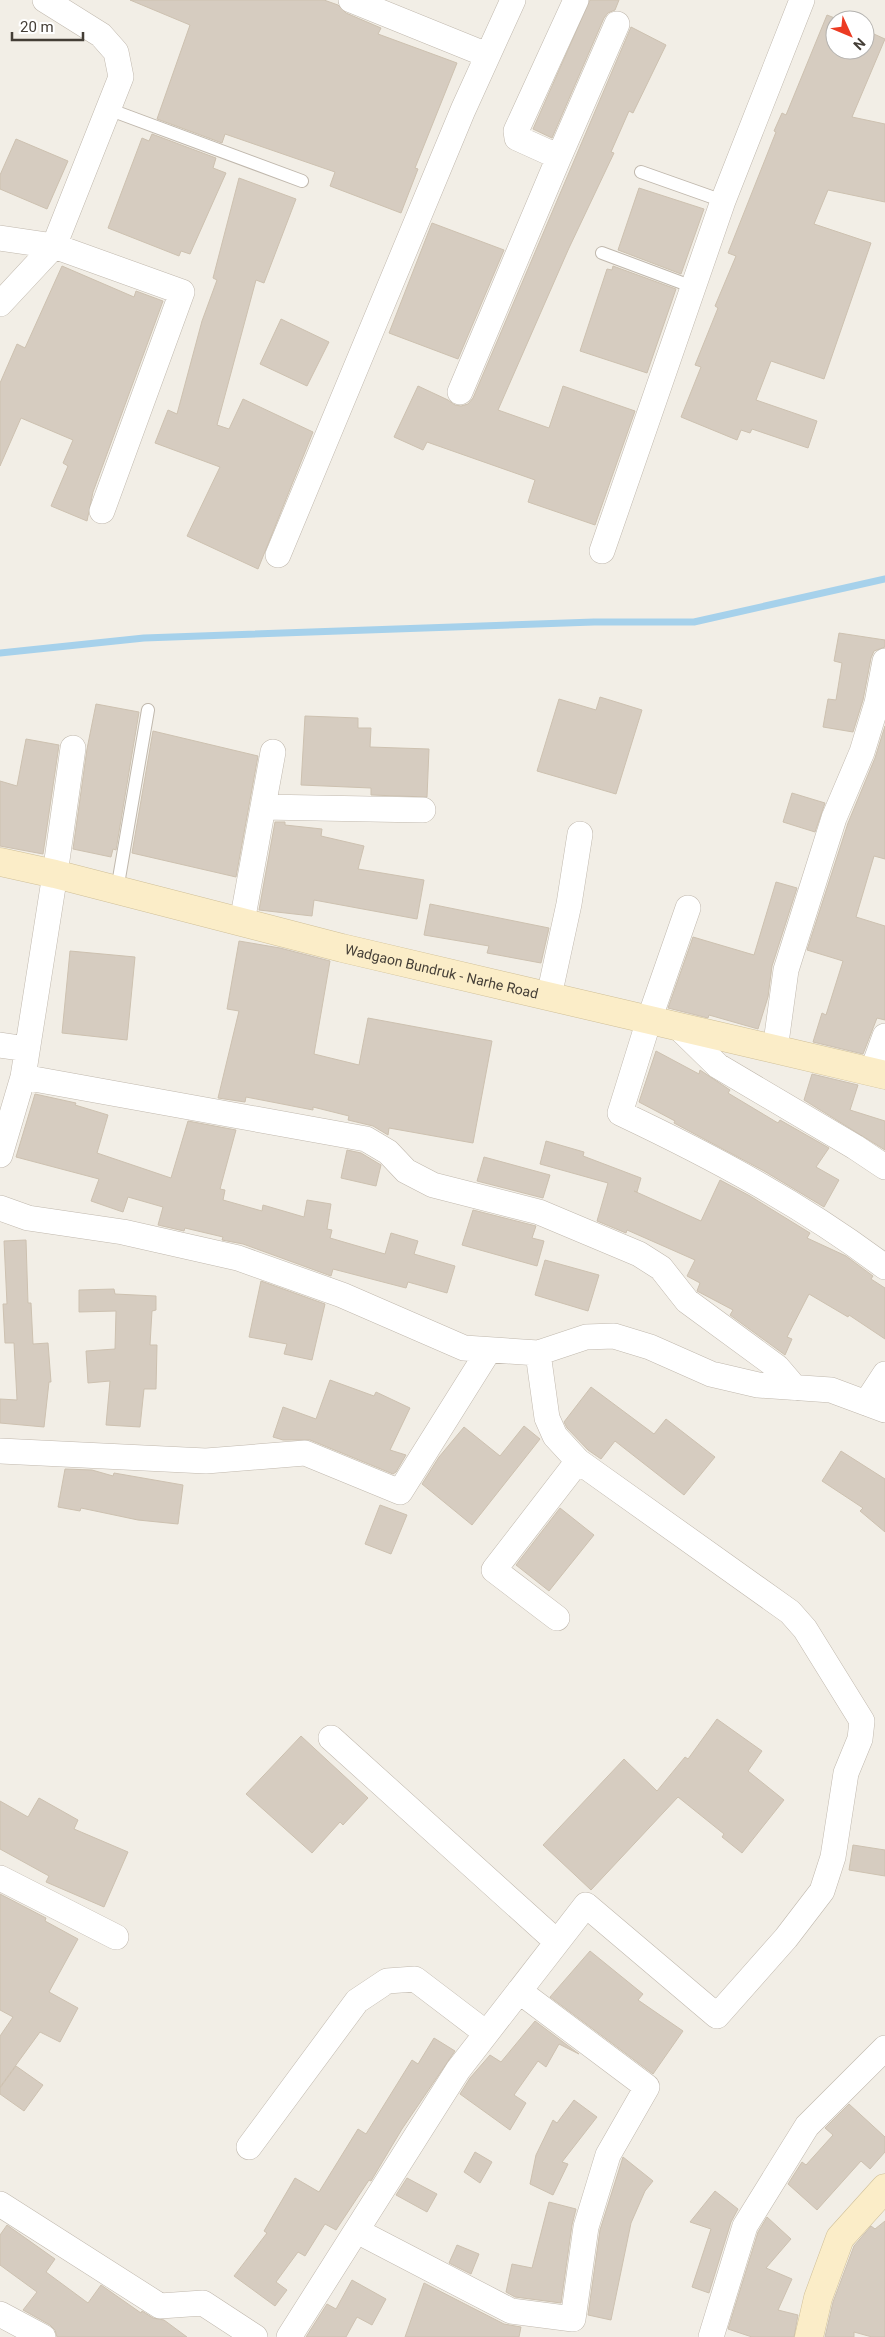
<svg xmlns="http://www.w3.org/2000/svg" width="885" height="2337" font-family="Roboto,sans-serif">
<rect width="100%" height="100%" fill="#f2eee6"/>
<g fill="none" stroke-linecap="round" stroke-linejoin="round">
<path stroke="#a6d1eb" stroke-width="7" d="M0,653L144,638L594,622H694L885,579"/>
</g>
<path fill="#d6ccc0" stroke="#cdc1b0" d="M130,0H324L338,5L346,13L381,28L378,34L457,63L415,168L418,169L401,213L330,186L335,172L225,134L222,143L157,119L190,25Z
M590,0H619L615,10L608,13L604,18L552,138L533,129Z
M827,15L840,20H835V50H865V30L885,39L852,117L885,124V202L828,190L814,224L871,243L824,379L771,361L756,400L817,421L808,448L752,429L750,433L741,430L737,440L681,417L701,367L695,365L718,308L715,306L736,256L728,253L776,132L774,131L782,113L786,115Z
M631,27L666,45L633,113L629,111L611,152L614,153L569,248L498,410L549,428L563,386L635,411L595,525L528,502L535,480L427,442L423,450L394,437L418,386L448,400L455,405L461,406L468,404L473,398Z
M152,134L216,158L213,168L226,173L190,254L181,251L179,256L108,228L142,138L149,141Z
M16,139L68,161L47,209L0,189V175Z
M239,178L296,199L264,283L256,280L217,425L229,429L243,399L313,432L258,569L187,536L220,467L155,443L168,410L177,414L202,321L217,280L213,278Z
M639,188L704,209L681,274L618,250Z
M432,223L504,250L458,359L389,333Z
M62,266L134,297L136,291L163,301L93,492L87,521L51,506L68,466L63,463L73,440L21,418L0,466V383L17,344L25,348Z
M613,266L676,289L647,373L580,351L607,269L612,270Z
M281,319L329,342L307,386L260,364Z
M839,633L885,640V647L874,651L871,658L863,700L853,732L823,727L828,699L836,700L842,663L834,661Z
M600,697L642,710L616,794L537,771L559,699L596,710Z
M96,704L139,712L116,850L113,849L111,857L73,849L87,749Z
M305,716L358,718V728H371L370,747L429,749L427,797L371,795V788L301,785Z
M885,726V859L874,856L856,917L885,926V1020L877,1018L863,1054L813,1042L822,1013L826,1015L843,961L807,950L848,823L875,758Z
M153,731L258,756L236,877L132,853Z
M26,739L59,745L43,854L0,846V781L17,786Z
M792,793L825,803L815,832L783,822Z
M275,822H285V825L322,829L321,836L364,846L358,869L424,880L417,919L314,900L312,916L259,910Z
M776,882L797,888L772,966L768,997L758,1029L709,1015L708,1018L668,1008L693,937L754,955Z
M430,904L549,928L541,963L487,953L489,946L424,935Z
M239,941L280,948L330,961L314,1054L359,1065L368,1018L492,1041L473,1143L389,1128L388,1135L373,1126L348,1120L349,1116L313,1107V1110L246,1097L245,1102L218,1098L239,1011L227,1009Z
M70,951L135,957L127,1040L62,1033Z
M656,1051L699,1074L700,1070L730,1090L728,1093L778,1123L780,1120L829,1148L816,1167L839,1180L824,1207L764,1171L674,1123L675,1121L639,1102Z
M812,1074L858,1085L850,1110L885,1121V1150L804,1100Z
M35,1094L76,1103L75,1105L108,1115L97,1153L171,1178L188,1121L236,1130L220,1189L225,1190L223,1200L262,1211L263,1205L304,1217L307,1200L331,1204L327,1229L332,1230L330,1238L385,1254L391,1233L418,1241L414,1254L455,1266L447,1293L408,1282L406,1288L333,1269L331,1276L243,1244L222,1240L223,1237L185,1228L184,1231L158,1225L163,1207L128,1197L123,1212L91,1201L99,1179L16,1157Z
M546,1141L584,1152L583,1156L641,1178L637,1192L634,1191L701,1221L720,1180L750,1196L810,1233L807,1238L846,1256L873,1276L871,1279L885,1288V1339L849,1315L848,1317L809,1294L787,1337L792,1339L785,1355L730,1315L733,1310L697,1291L700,1283L687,1276L695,1260L627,1230L626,1233L597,1221L608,1183L540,1164Z
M347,1150L361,1153L381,1165L376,1186L341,1178Z
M484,1157L550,1175L543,1198L477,1181Z
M473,1210L536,1226L532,1238L544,1241L537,1266L462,1245Z
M26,1240L28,1303H31L33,1344L48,1343L51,1382H49L44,1427L0,1423V1399L17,1400L14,1343H5L3,1304H7L4,1241Z
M545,1260L599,1275L588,1311L535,1295Z
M261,1281L325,1304L312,1360L284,1354L287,1344L249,1337Z
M114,1289L115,1294L156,1296V1310L152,1311L150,1345H157L156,1389H144L140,1427L106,1425L110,1381L88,1383L86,1351L115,1349L116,1311L79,1312V1290Z
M330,1380L374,1396L376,1392L410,1408L390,1450L406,1455L396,1472L393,1474L310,1440H283L273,1437L283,1407L316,1419Z
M591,1387L654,1434L666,1419L715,1457L684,1495L615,1441L601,1459L588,1450L567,1428L564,1422Z
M524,1426L540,1439L472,1525L422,1484L439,1457L464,1427L500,1456Z
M841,1451L885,1479V1532L860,1511L863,1508L822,1481Z
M65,1469L92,1470L113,1476L114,1473L183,1485L178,1524L138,1520L81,1508L80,1511L58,1507Z
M380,1505L407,1515L391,1554L365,1544Z
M560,1508L594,1535L549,1591L516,1565Z
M717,1719L762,1751L748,1771L784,1800L742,1853L722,1837L724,1834L678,1797L591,1890L543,1845L624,1759L657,1791L685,1757L688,1759Z
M301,1736L368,1798L343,1825L340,1822L312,1853L246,1794Z
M39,1798L78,1820L74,1829L128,1852L104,1907L46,1882L49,1876L0,1849V1801L28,1817Z
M853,1845L885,1850V1876L849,1870Z
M0,1894L46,1918L45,1921L78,1939L49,1992L78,2008L60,2042L40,2032L0,2087V2036L13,2017L0,2010Z
M590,1951L643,1994L638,2000L683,2031L653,2074L550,1997Z
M535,2021L579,2054L559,2044L546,2067L538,2061L514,2095L526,2103L510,2130L460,2094L470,2078L490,2055L501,2062Z
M434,2038L455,2051L402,2129L371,2181L369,2180L336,2230L325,2224L305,2256L298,2252L276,2282L287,2290L275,2306L234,2276L267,2233L264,2231L295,2178L319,2192L358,2129L366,2134L412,2060L418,2064Z
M16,2066L43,2085L24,2111L0,2094V2088Z
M574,2100L597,2117L562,2162L568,2164L553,2195L530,2184L536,2155L553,2120L557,2123Z
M849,2104L885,2137V2152L870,2169L861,2161L817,2210L788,2184L802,2162L806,2165L833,2135L825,2128Z
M475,2152L492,2162L480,2183L464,2172Z
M623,2157L653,2181L645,2191L631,2223L611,2320L588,2315L600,2230Z
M407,2178L437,2194L427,2212L396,2195Z
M715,2191L738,2209L731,2222L709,2293L692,2287L711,2229L690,2222Z
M549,2202L576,2209L572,2225L561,2303L515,2297L506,2292L512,2264L532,2268Z
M767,2217L791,2239L766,2268L792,2279L778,2310L798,2315L794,2337H752L728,2329L758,2232Z
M885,2221V2337H872L854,2332V2337H825L833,2302L854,2246L871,2226L875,2229Z
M7,2225L55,2259L46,2272L88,2303L101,2285L141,2313L142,2311L153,2318L164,2320L187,2337H57L55,2330L50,2325L23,2310L37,2292L0,2265V2235Z
M457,2245L479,2254L471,2274L449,2263Z
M352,2280L386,2299L372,2325L357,2317L346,2337H306L327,2304L336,2309Z
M424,2283L504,2324L521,2327L519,2337H405Z"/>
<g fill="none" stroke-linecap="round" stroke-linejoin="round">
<g stroke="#c0b8ad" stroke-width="14">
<path id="lane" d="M108,109L302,181
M641,172L723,201
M602,253L693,287
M117,890L148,710"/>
</g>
<g stroke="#c0b8ad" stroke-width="26">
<path id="street" d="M351,0L487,55
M559,157L617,24
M0,238L54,246L182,292L102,511
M0,304L54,246L121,77L116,52L101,35L45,0
M460,392L559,157L517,138L516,131L576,0
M602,551L723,201L802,0
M278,555L463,110L513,0
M263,807L423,810
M688,908L649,1020L620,1113C713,1157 803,1205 885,1267
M242,922L273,752
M549,996L569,904L580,834
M678,1027L718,1066L855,1147L885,1167
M0,1045L27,1049
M775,1050L786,970L834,818L862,752L877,703L885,661
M872,1072L885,1036
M23,1077L366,1139L388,1152L406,1171L433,1185L539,1212L639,1254L661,1268L687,1301L777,1367L795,1388
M0,1155L23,1077L55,874L73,748
M0,1208L28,1218L123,1232L238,1258L342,1295L464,1348L538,1353L586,1337L614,1336L650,1347L711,1374L758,1385L831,1390L885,1410
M866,1403L885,1374
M0,1451L206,1461L305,1453L400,1492L489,1350
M557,1618L494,1570L578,1461
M331,1738L557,1942
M0,1878L116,1937
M249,2147L357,2001L387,1981L415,1979L486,2033
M0,2204L160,2306L203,2303L255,2337
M357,2231L511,2311L573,2319L586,2227L608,2155L647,2087L519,1991
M0,2314L43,2337
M289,2337L458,2070L586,1905L717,2016L786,1938L822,1891L833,1857L846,1773L860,1739L862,1721L805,1629L790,1612L578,1461L555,1436L547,1418L538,1353
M711,2337L745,2226L807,2126L885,2048"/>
</g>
<g stroke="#cfbf98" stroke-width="29">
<g id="secondary">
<path id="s1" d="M0,862L55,874L342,948L885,1075"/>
<path d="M809,2337L818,2298L840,2238L885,2188"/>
</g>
</g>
<use href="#lane" stroke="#fff" stroke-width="12"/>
<use href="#street" stroke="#fff" stroke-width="25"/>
<use href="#secondary" stroke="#fbedc8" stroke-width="28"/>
</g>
<g text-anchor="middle" stroke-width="5" stroke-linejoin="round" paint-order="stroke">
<g font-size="14" fill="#443e36" stroke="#fff">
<text dy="5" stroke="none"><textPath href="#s1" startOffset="455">Wadgaon Bundruk - Narhe Road</textPath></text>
</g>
</g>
<g transform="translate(850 35) rotate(134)"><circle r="24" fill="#ffffff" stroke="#b4b2af"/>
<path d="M0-4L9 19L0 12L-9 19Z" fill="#ec3b23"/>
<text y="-8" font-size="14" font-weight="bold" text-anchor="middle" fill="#443e36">N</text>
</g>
<path d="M12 32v8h71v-8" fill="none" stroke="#443e36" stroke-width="2.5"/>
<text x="20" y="32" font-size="15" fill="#443e36" stroke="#ffffff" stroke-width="4" paint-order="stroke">20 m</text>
</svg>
